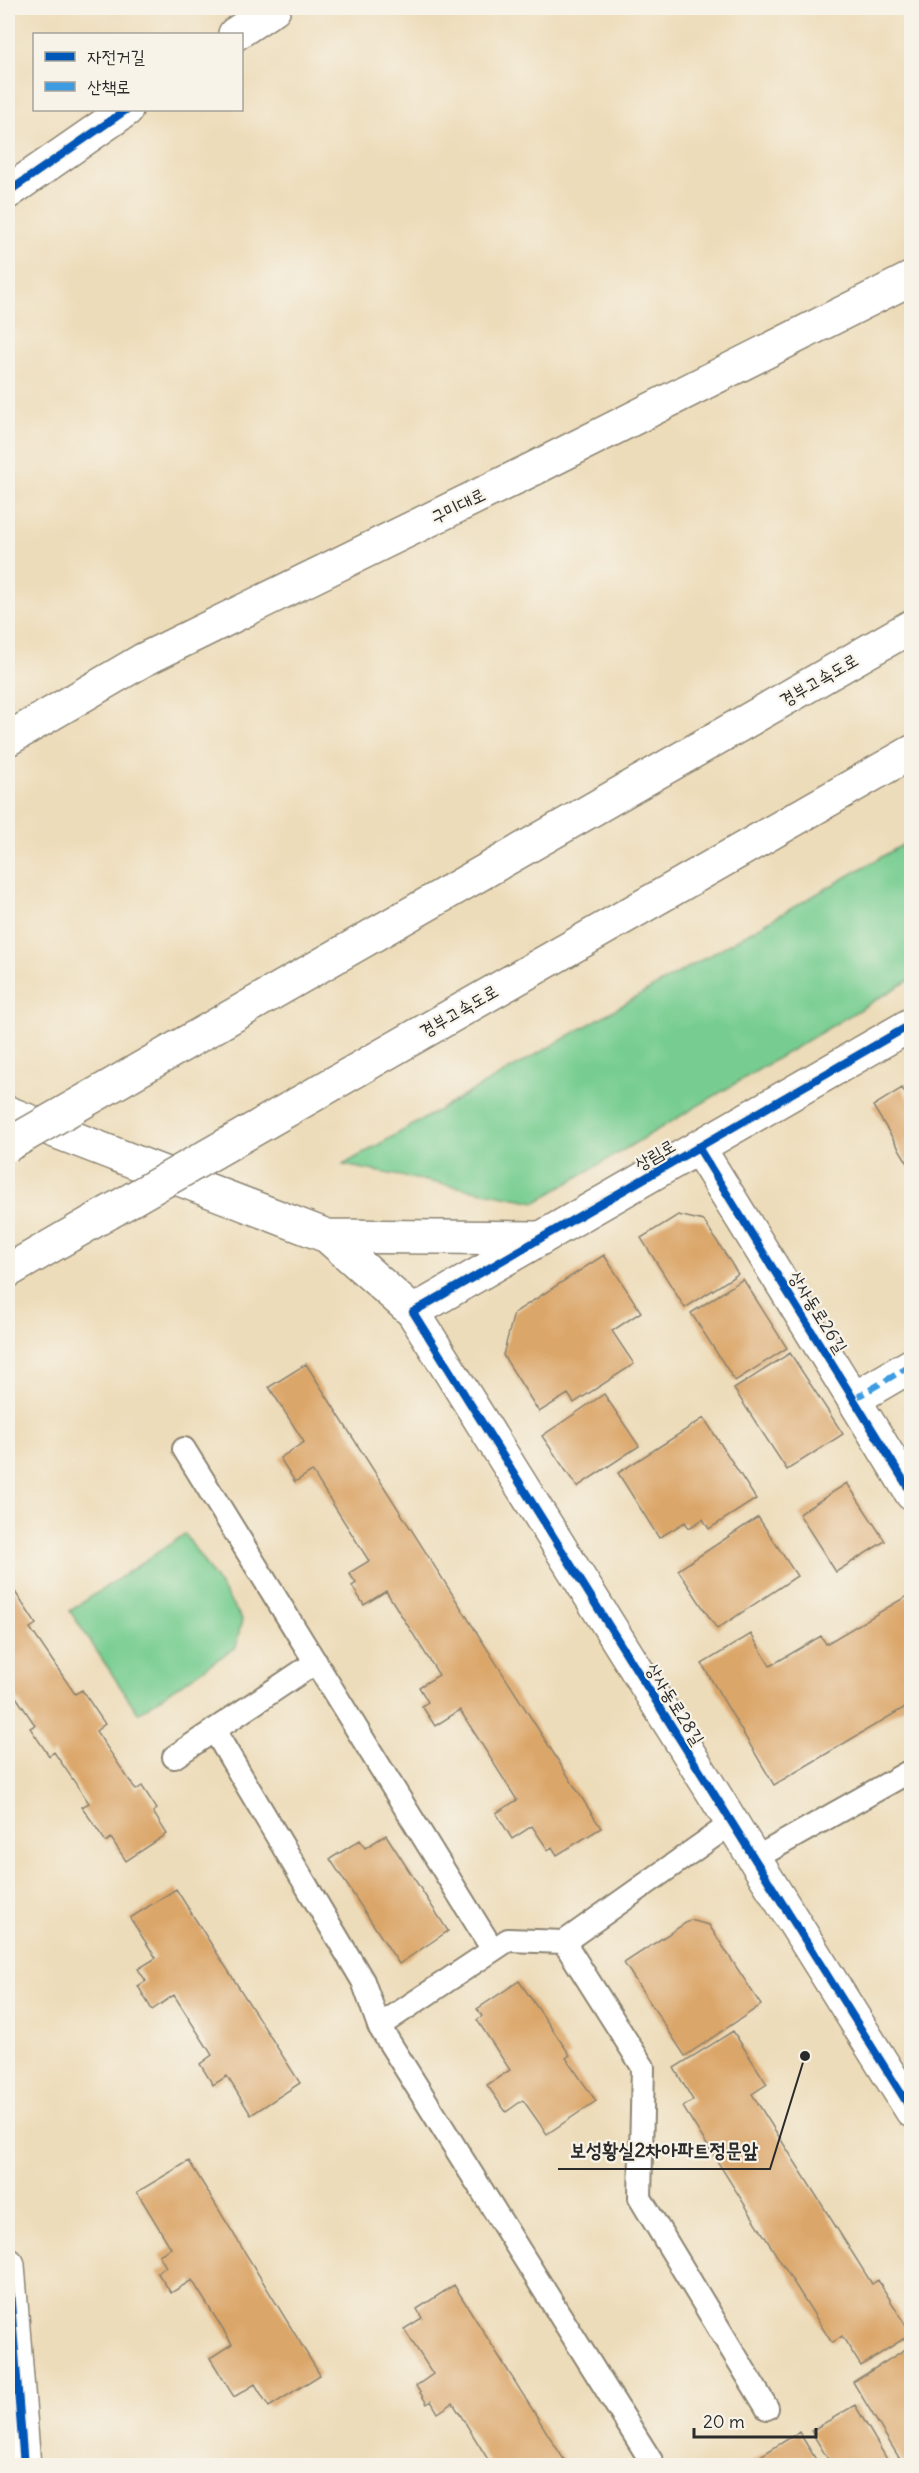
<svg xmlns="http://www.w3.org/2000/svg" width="919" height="2473" font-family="Delius,'Poor Story',sans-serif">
<rect width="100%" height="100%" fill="#f7f3e8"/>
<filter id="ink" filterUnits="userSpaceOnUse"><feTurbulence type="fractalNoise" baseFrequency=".0167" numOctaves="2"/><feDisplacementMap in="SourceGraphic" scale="12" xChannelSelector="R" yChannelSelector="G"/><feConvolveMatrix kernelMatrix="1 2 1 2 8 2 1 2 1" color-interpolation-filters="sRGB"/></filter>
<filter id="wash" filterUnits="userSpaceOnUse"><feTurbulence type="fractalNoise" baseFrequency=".008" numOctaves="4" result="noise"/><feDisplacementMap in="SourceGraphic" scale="24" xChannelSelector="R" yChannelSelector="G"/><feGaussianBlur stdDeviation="1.35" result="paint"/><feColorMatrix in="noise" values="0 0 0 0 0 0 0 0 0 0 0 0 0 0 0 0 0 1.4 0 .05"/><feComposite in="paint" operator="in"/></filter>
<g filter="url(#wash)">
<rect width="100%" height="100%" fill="#eddcb9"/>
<path fill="#77cd91" stroke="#517c5e" stroke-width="1.5" d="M911,840V979L536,1202L343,1165Z
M185,1534L242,1619L236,1647L138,1713L70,1611Z"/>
<g id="blocks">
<path fill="#dba669" d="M902,1088L912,1105V1170L873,1106Z
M678,1215L704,1221L738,1274L685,1308L641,1238Z
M604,1255L641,1312L612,1331L634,1364L574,1403L568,1394L539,1412L503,1355L514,1313Z
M743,1279L787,1348L735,1381L691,1313Z
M790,1353L843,1434L787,1470L734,1389Z
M306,1364L601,1828L557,1855L552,1847L548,1850L532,1826L512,1839L496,1813L517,1800L460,1710L435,1726L422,1706L428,1702L419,1687L439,1675L386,1591L364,1605L352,1586L356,1583L349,1573L369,1561L312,1471L295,1482L280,1458L304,1442L269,1387Z
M604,1394L639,1446L577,1487L542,1436Z
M704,1418L756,1499L709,1529L703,1519L689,1528L685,1522L659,1538L618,1473Z
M847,1483L885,1541L836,1572L799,1514Z
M758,1517L797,1576L717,1629L678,1570Z
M8,1581L36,1624L30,1628L75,1694L82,1690L105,1724L96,1731L136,1790L142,1786L157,1809L153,1812L167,1834L126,1861L111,1838L106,1842L82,1807L89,1803L54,1752L49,1756L30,1728L35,1725L8,1685Z
M912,1593V1703L774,1785L702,1664L751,1634L770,1666L821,1636L826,1644Z
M386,1835L448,1931L399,1964L330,1859L360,1840L365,1848Z
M176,1889L300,2083L251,2115L227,2076L213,2085L200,2064L212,2055L174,1995L152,2010L138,1986L146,1981L138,1969L156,1958L130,1918Z
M690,1920L709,1925L761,2005L685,2056L624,1963Z
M519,1981L570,2055L566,2058L596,2101L547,2134L523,2100L506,2112L487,2085L510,2070L477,2020L482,2016L477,2009Z
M733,2031L767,2084L752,2094L872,2284L878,2280L911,2334L861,2366L842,2336L832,2343L683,2107L693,2100L674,2068Z
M189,2161L320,2375L269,2407L255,2384L234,2397L210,2358L232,2344L192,2280L171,2293L157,2272L166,2267L159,2255L171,2248L137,2192Z
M454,2285L568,2466H492L453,2403L438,2413L431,2401L427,2404L416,2386L433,2374L404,2329L422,2318L417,2309Z
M912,2345V2466H904L853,2382Z
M855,2405L891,2466H832L811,2431Z
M799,2432L820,2466H754L751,2462Z"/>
</g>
</g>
<g filter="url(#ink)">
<use href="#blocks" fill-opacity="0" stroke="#8c8472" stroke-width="1.5"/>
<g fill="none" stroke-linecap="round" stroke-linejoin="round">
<g stroke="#8c8472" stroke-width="26">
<path id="service" d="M184,1449L493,1950
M214,1730L363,1981L379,2026L653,2464
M174,1757L316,1662
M754,1859L912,1770
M564,1942L643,2067L640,2198L767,2408
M379,2026L508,1940L564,1942L732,1823"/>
</g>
<g stroke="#8c8472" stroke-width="36">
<path id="minor" d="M235,34L274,8
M8,192L126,110
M912,1024L413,1312L912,2111
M698,1147L912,1494
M854,1399L912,1365"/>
</g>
<g stroke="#8c8472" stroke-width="36">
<path id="tertiary" d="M8,2265L24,2466"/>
</g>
<g stroke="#8c8472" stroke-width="36">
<path id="secondary" d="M8,739L143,660L533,469L912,278
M8,1113L327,1236L413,1312
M327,1236L541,1238"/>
</g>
<g stroke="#8c8472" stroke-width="36">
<path id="motorway" d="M255,1003L912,626
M369,1063L912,752
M8,1271L108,1213"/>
</g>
<use href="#service" stroke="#fff" stroke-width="22"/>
<use href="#minor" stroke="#fff" stroke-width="33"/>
<use href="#tertiary" stroke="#fff" stroke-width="33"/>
<use href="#secondary" stroke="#fff" stroke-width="33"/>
<use href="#motorway" stroke="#fff" stroke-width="33"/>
<g stroke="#8c8472" stroke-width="36" stroke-linecap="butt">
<path id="motorway-bridge" d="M8,1145L255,1003
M108,1213L369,1063"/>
</g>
<use href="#motorway-bridge" stroke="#fff" stroke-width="33"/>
<path stroke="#3d9ce1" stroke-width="6" stroke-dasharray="12 6" stroke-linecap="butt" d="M854,1399L912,1365"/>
<g stroke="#f7f3e8" stroke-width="11">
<path id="cycleway" d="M8,192L126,110
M912,1024L413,1312L912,2111
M698,1147L912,1494
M8,2265L24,2466"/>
</g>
<use href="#cycleway" stroke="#0057b8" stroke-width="8"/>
</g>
</g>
<g text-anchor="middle" stroke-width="4.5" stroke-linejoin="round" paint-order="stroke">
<g font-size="18" fill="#2b2b2b" stroke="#f7f3e8">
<text transform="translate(458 506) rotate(-26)" y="6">구미대로</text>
<text transform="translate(819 680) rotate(-30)" y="6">경부고속도로</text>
<text transform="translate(459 1011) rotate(-30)" y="6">경부고속도로</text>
<text transform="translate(655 1155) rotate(-30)" y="6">상림로</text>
<text transform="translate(818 1312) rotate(58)" y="6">상사동로26길</text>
<text transform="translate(675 1704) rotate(58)" y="6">상사동로28길</text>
</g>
</g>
<path fill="none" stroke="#2b2b2b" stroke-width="2" d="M805 2056L770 2169H558"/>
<circle fill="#2b2b2b" stroke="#f7f3e8" stroke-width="2" cx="805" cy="2056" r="6"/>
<g font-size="20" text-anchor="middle" font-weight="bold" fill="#2b2b2b" stroke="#f7f3e8" stroke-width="4.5" stroke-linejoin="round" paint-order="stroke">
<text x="664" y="2157">보성황실2차아파트정문앞</text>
</g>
<rect width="919" height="2473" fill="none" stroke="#f7f3e8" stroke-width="30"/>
<rect x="33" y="33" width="210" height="78" fill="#f7f3e8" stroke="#a5a39c" stroke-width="1.5"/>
<rect x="45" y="52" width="30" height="9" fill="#0057b8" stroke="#a5a39c" stroke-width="1.5"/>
<text x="87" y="63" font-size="18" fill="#2b2b2b">자전거길</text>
<rect x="45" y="82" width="30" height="9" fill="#3d9ce1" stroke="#a5a39c" stroke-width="1.5"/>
<text x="87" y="93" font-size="18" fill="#2b2b2b">산책로</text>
<path d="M694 2428v9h122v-9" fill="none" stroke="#2b2b2b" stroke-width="3"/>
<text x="703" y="2428" font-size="18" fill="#2b2b2b" stroke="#f7f3e8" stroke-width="4.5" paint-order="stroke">20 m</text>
</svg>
